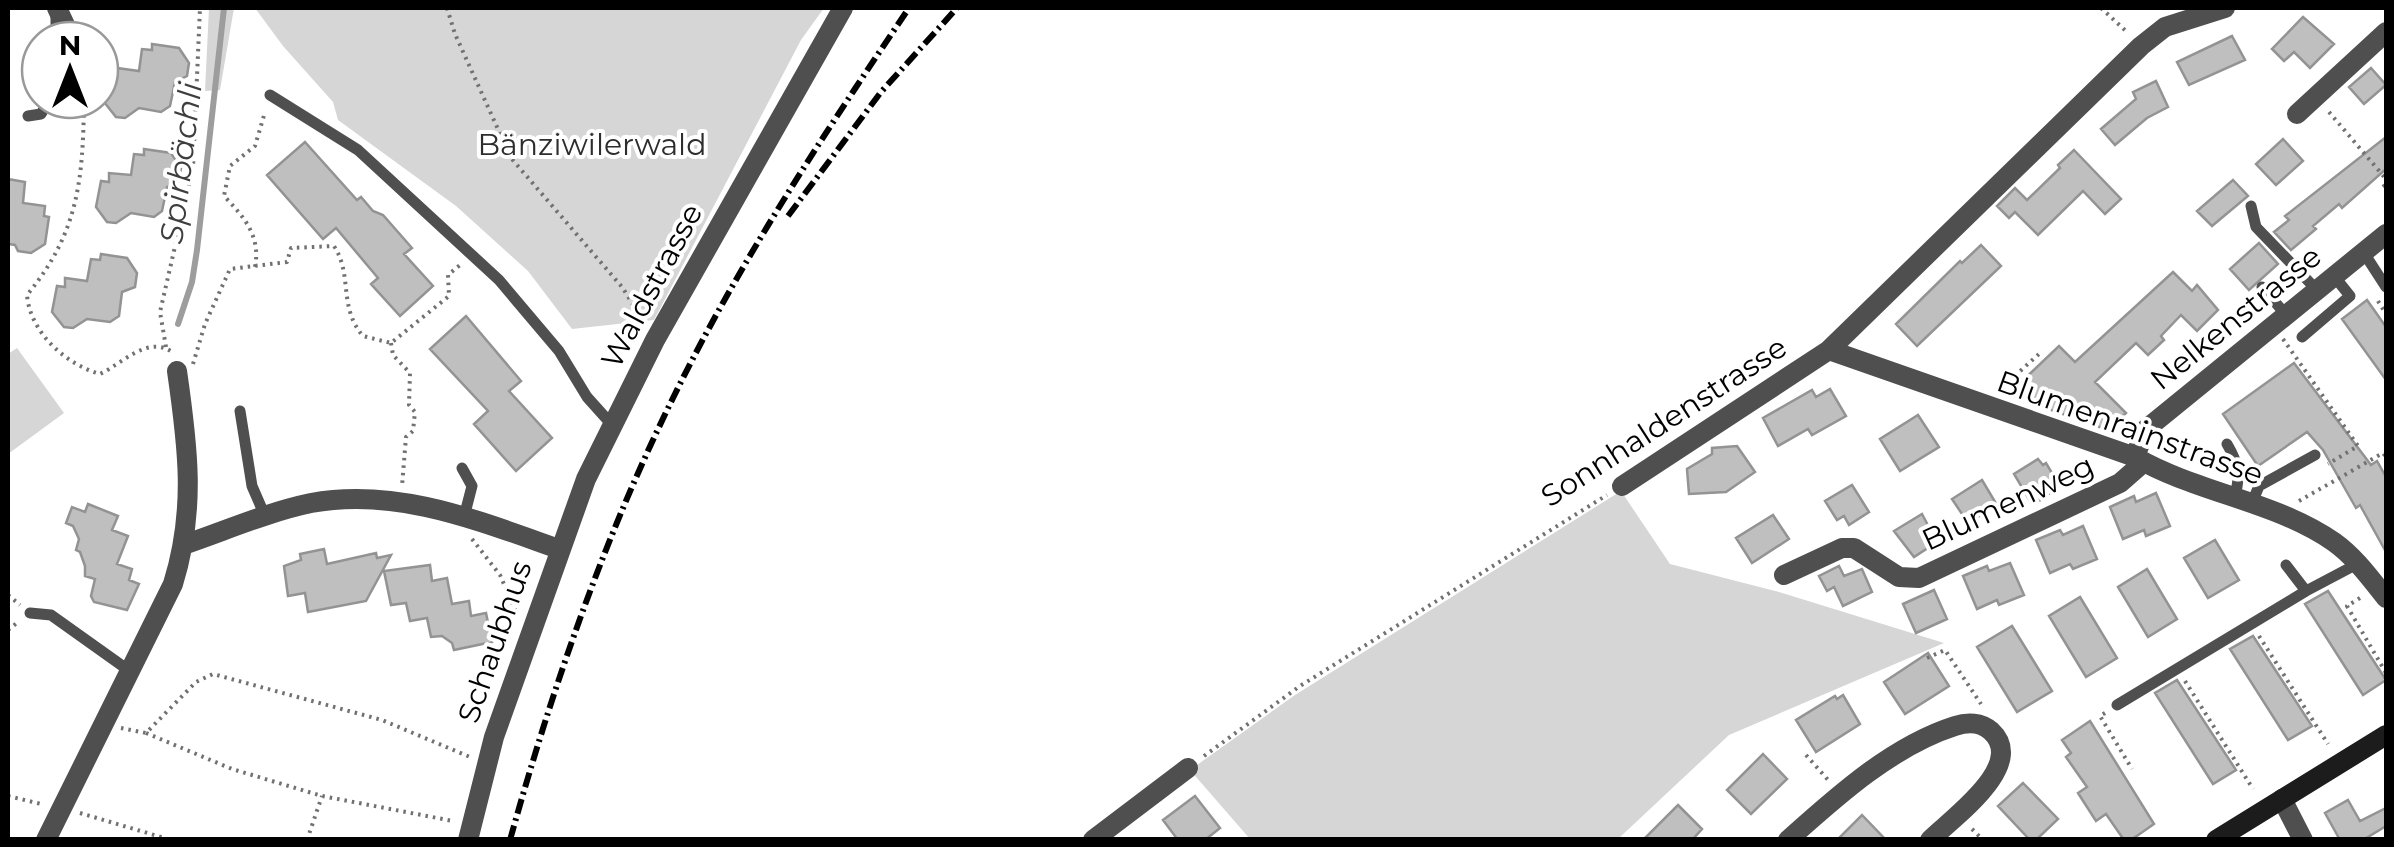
<svg xmlns="http://www.w3.org/2000/svg" width="2394" height="847" font-family="Montserrat,sans-serif">
<rect width="100%" height="100%" fill="#fff"/>
<path fill="#d6d6d6" d="M209,8H234L220,90L205,91Z
M255,8H824L801,40L654,320L572,329L528,271L456,206L338,120L333,102L283,46Z
M17,348L64,413L8,454V354Z
M1621,491L1670,564L1779,592L1944,643L1729,735L1618,839H1250L1190,770L1295,695Z"/>
<g fill="none" stroke-linecap="round" stroke-linejoin="round">
<path stroke="#9d9d9d" stroke-width="6" d="M178,324L192,282L197,250L224,8"/>
</g>
<path fill="#bfbfbf" stroke="#939393" stroke-width="2.5" d="M2303,17L2334,44L2310,68L2294,52L2284,61L2272,49Z
M2232,36L2245,60L2189,85L2177,62Z
M152,44L179,48L189,63L187,76L175,82L170,106L161,112L139,108L125,118L116,117L104,102L109,76L117,77V68L139,71L142,49L152,50Z
M2371,68L2386,85L2364,104L2349,87Z
M2156,81L2168,107L2147,118L2115,145L2101,129L2136,99L2133,92Z
M2386,137V169L2342,208L2339,204L2313,226L2316,229L2291,250L2274,232L2289,220L2285,216Z
M2283,139L2303,161L2276,185L2256,164Z
M305,142L357,200L361,197L373,211L383,215L412,248L404,254L433,286L400,316L371,284L378,278L336,228L323,239L267,175Z
M144,149L171,153L181,168L179,181L167,187L162,211L154,217L131,213L116,223L107,222L96,207L101,181L109,182V173L131,175L134,154L144,155Z
M2074,150L2121,199L2105,214L2083,191L2038,235L2015,212L2009,218L1997,206L2015,188L2027,200L2060,168L2058,165Z
M8,179L25,182L23,203L45,206L44,216L49,217L45,244L31,253L18,251L15,245L8,244Z
M2233,180L2248,196L2212,226L2197,211Z
M2259,243L2278,264L2249,290L2230,269Z
M1981,245L2001,266L1917,346L1896,324L1960,261L1962,263Z
M101,254L127,258L137,273L135,287L122,292L119,316L110,322L87,319L73,328L64,327L52,312L57,286L65,287V278L87,281L91,259L100,260Z
M2173,272L2192,291L2197,285L2218,310L2197,331L2181,315L2161,336L2164,340L2148,355L2136,343L2095,382L2126,413L2108,430L2037,405L2018,385L2059,346L2075,362Z
M2367,300L2386,327V380L2342,319Z
M466,316L521,381L509,391L552,438L516,471L474,424L488,411L430,349Z
M2294,363L2371,465L2377,461L2386,477V552L2360,505L2356,508L2323,450L2307,432L2258,466L2223,414Z
M1830,389L1846,416L1812,435L1808,429L1778,446L1763,418L1812,390L1816,397Z
M1918,415L1939,447L1900,471L1880,439Z
M1737,446L1755,472L1726,492L1689,494L1687,469L1712,454V448Z
M2038,459L2043,465L2046,463L2055,478L2052,480L2057,488L2039,501L2036,497L2030,501L2014,474Z
M1982,480L1997,505L1968,523L1952,499Z
M1852,485L1869,512L1849,525L1844,516L1837,520L1825,501Z
M2156,493L2170,526L2146,536L2144,530L2123,539L2110,507L2134,496L2136,502Z
M88,504L118,516L112,530L128,536L117,564L132,569L129,580L139,584L127,610L94,602L91,596L95,579L85,576V566L80,552L76,550L79,539L73,526L66,523L72,507L85,512Z
M1922,514L1937,542L1914,557L1894,531Z
M1773,515L1789,539L1752,563L1736,538Z
M2083,526L2097,559L2073,569L2070,564L2050,573L2036,540L2060,530L2063,535Z
M2215,540L2239,580L2208,598L2184,558Z
M324,549L327,564L376,553L377,558L391,555L366,601L308,612L305,593L288,596L284,566L301,560L300,554Z
M2010,563L2024,595L1999,605L1997,600L1977,609L1963,576L1987,566L1989,571Z
M430,565L432,581L447,578L452,604L469,601L471,616L486,613L492,642L454,650L452,643L442,636L431,637L427,618L410,621L406,603L391,605L384,571Z
M1839,566L1844,576L1862,569L1872,592L1843,606L1834,587L1827,591L1819,576Z
M2147,569L2177,619L2148,637L2118,587Z
M1934,590L1947,619L1916,633L1903,604Z
M2328,591L2386,680L2363,695L2305,604Z
M2080,597L2117,658L2086,677L2049,616Z
M2012,626L2052,691L2017,712L1977,647Z
M2253,636L2312,726L2288,740L2230,649Z
M1928,653L1949,686L1905,714L1884,682Z
M2177,680L2236,770L2213,784L2155,693Z
M1843,695L1860,724L1816,752L1796,720L1835,696L1837,699Z
M2090,721L2154,824L2131,840H2124L2106,814L2096,821L2078,793L2087,787L2066,757L2071,753L2062,740Z
M1763,754L1787,779L1751,814L1727,790Z
M2023,783L2058,819L2036,840H2030L1998,806Z
M1195,796L1220,828L1205,840H1178L1163,820Z
M2348,800L2360,821L2386,808V826L2363,840H2340L2325,813Z
M1678,805L1702,829L1692,840H1643Z
M1862,815L1886,840H1837Z"/>
<g fill="none" stroke-linecap="round" stroke-linejoin="round">
<path stroke="#717171" stroke-width="4" stroke-dasharray="2.5 5" stroke-linecap="butt" d="M447,8L455,34L511,158L622,287L644,322
M2101,8L2127,32
M84,100C83,179 79,232 27,295C30,332 65,364 100,374C123,363 148,335 172,352
M2329,112L2386,179
M2383,187L2386,184
M255,267C261,236 244,217 224,196L230,166L255,146L265,112
M2378,301L2386,314
M2385,325L2386,323
M2283,339L2358,446L2328,464
M391,343L393,355L410,373L409,405L415,412L413,431L406,437L402,486
M166,347L160,312L193,168L200,8
M193,364L205,324L230,269L287,262L291,248L334,246C353,275 338,307 363,336L391,343L449,296L448,275L460,265
M1998,391L2039,354
M2299,501L2383,453L2386,457
M472,539L500,575L516,612
M8,595L20,605
M2360,598L2347,606L2386,673
M8,630L18,622
M2259,636L2328,744
M1927,658L1945,650L1981,704
M2185,681L2253,789
M2105,713L2100,716L2132,769
M121,728L146,733L196,682L213,674L382,720L470,757
M146,733L232,769L322,796L453,821
M1806,755L1829,781
M1204,756L1300,686L1607,495
M8,796L41,804
M80,813L171,840
M1972,829L1983,840
M307,840L322,796"/>
<path stroke="#4f4f4f" stroke-width="11" d="M56,40V17
M270,95L358,150L499,280L559,351L587,397L613,426
M28,116L41,114L49,100
M2251,206L2256,227L2317,290
M2364,253L2386,287
M2262,287L2287,316
M2302,337L2350,296L2334,276
M240,411L252,486L265,516
M2227,444C2239,464 2241,476 2234,499
M462,468L472,486L464,517
M2251,505L2259,486L2315,455
M2286,565L2306,591
M30,613L51,615L131,672
M2117,705L2306,591L2359,563"/>
<path stroke="#4f4f4f" stroke-width="20" d="M57,8L72,40
M2297,114L2386,32
M1829,350L2135,457C2197,493 2275,501 2334,542C2355,557 2370,578 2386,598
M2135,457L2145,430L2386,234
M1622,486L1829,350L2141,46L2165,27L2225,8
M186,544C227,530 268,512 311,503C397,487 479,521 559,549
M1784,575L1842,548H1854L1899,577L1919,578L2120,483L2144,462
M2282,799L2303,840
M46,840L173,584C196,510 188,447 177,371
M468,840L494,737L586,479L655,340L843,8
M1093,840L1188,768
M1788,840C1836,797 1892,746 1955,726C1967,722 1981,722 1991,731C2028,765 1952,818 1930,840"/>
<path stroke="#1c1c1c" stroke-width="20" d="M2216,840L2386,735"/>
<path stroke="#000" stroke-width="6" stroke-dasharray="15 5 2.5 5" stroke-linecap="butt" d="M788,216L881,92L957,8
M510,840C552,689 604,538 673,398C740,261 824,134 909,8"/>
</g>
<g text-anchor="middle" stroke-width="8" stroke-linejoin="round" paint-order="stroke">
<g font-size="30" fill="#2d2d2d" stroke="#fff">
<text x="592" y="155">Bänziwilerwald</text>
</g>
<g font-size="30" fill="#000" stroke="#fff">
<text transform="translate(652 286) rotate(-62)" y="10">Waldstrasse</text>
<text transform="translate(2236 318) rotate(-39)" y="10">Nelkenstrasse</text>
<text transform="translate(1664 422) rotate(-33)" y="10">Sonnhaldenstrasse</text>
<text transform="translate(2130 428) rotate(20)" y="10">Blumenrainstrasse</text>
<text transform="translate(2008 503) rotate(-25)" y="10">Blumenweg</text>
<text transform="translate(495 642) rotate(-71)" y="10">Schaubhus</text>
</g>
<g font-size="32" font-style="italic" fill="#3e3e3e" stroke="#fff">
<text transform="translate(181 163) rotate(-83)" y="11">Spirbächli</text>
</g>
</g>
<rect width="2394" height="847" fill="none" stroke="#000000" stroke-width="20"/>
<g transform="translate(70 70)"><circle r="48" fill="#ffffff" stroke="#999999" stroke-width="2.5"/>
<path d="M0-8L18 38L0 25L-18 38Z" fill="#000000"/>
<text y="-15" font-size="28" font-weight="bold" text-anchor="middle" fill="#000000">N</text>
</g>
</svg>
